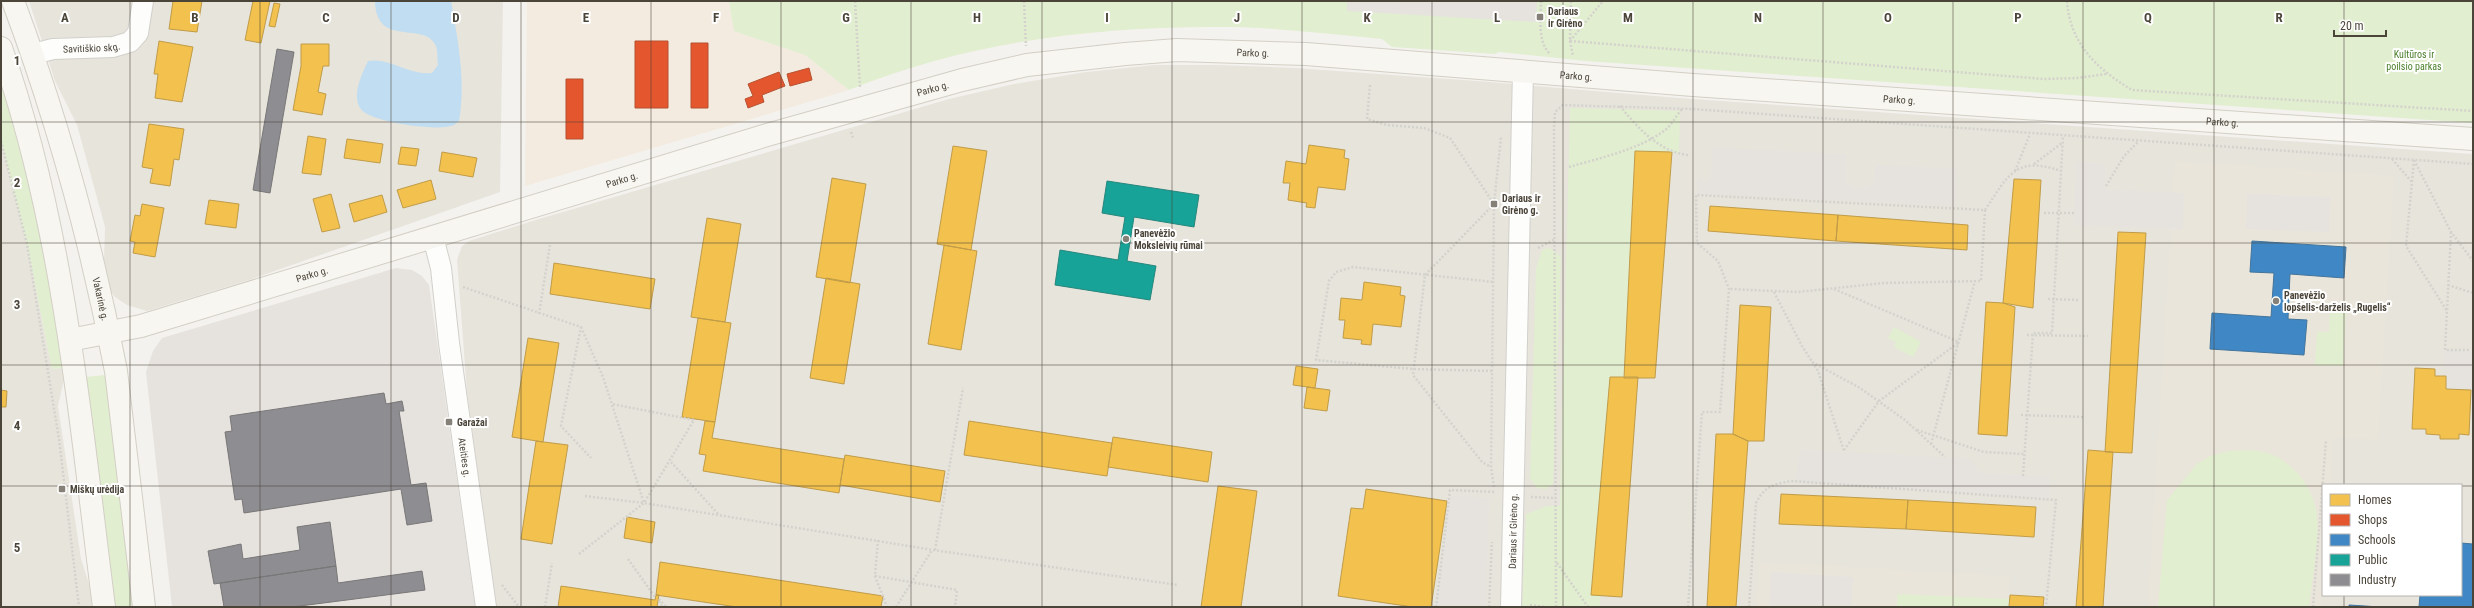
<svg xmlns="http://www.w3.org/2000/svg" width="2474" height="608" font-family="'Roboto Condensed',sans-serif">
<rect width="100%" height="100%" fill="#f4f2ee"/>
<path fill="#e7e4dc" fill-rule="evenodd" d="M29,1H503L500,192L252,279L147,311L127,305L115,297L108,287L104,261L105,227L77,125L55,81Z
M1155,65H1219L1296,68L1490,82L1679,98L2473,154V607H496L467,392L457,260L462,246L469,241L539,219L949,99L1014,84L1086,72ZM2323,485H2461V595H2323Z
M1,141L27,244L52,369L63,368L64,379L58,406L81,559L90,587L92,607H1Z"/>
<path fill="#f3ebdf" d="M527,1H729L734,31L805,55L849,90L525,186Z"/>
<path fill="#e6e2de" d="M396,268L412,270L422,276L429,285L475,607H172L146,372L153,351L162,338Z"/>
<path fill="#eae5da" d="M2175,161L2394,176L2378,439L2333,438L2330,485H2323L2322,607H2148Z
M1760,562L2010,576L2007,607H1757Z"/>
<path fill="#e1eecf" d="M729,1H2473V123L1586,61L1499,52L1495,54L1392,47L1382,39C1329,34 1275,27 1222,27C1097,26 965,42 849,90L805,55L734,31Z
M1,83L33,197L50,282L63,368L52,369L27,244L1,141Z
M1570,108L1680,111L1679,153L1635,151L1624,378L1610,377L1600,607H1522L1526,514L1547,506H1560Z
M1550,248L1561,257L1553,484L1546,489L1537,488L1530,478L1536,268L1542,250Z
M2330,310L2346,311L2343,366L2315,365L2317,332H2329Z
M1894,327L1921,342L1913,357L1894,347L1896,342L1888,338Z
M106,375L133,607H112L85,377Z
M2228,451C2238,451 2249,449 2259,451C2290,456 2315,487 2317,518C2319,544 2312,580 2309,607H2158L2167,500L2197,464L2210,456Z
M1897,594L2009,599L2008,607H1897Z"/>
<path fill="#e6e3df" d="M1347,1H1537L1536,22L1347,11Z
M1713,148L1846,154L1845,182L1859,190L1874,184L1875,165L1957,169L1955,206L1697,194L1698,179L1705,182L1711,179Z
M2076,162L2105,164V190L2184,193L2183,229L2074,225Z
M2247,194L2330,197L2329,232L2246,229Z
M2444,350L2473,351V391L2443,390Z
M1800,450L1970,459L1980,473L2050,477L2049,499L1795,482Z
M1450,495L1489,498L1486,607H1436Z
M1771,572L1853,577L1851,607H1769Z"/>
<path fill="#c0ddf1" d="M375,1H451C458,40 466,82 459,121C456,123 454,126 451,126C436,131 367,122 360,108C352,94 362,74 368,61C389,57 410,76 432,73L438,65C437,59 438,51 436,46C425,20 376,49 375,1Z"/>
<path fill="#f2c14e" stroke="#c09c48" d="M173,1H202L197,32L169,29Z
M253,1H270L261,43L245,40Z
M274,3L280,4L275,27L269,26Z
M159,41L193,47L182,102L155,98L158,74H154Z
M301,44H329V66H323L318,92L326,94L322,115L293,110L301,66Z
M149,124L184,129L179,160L174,159L170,186L150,183L153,169L142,167Z
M308,136L326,139L321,175L302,173Z
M347,139L383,144L380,163L344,158Z
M1309,145L1345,150L1344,158L1349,159L1345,190L1318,187L1315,208L1306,207L1307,203L1288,200L1290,183H1283L1286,161L1306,164Z
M953,146L987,151L971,250L937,244Z
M401,147L419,149L416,166L398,164Z
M1635,151L1672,152L1655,378H1624Z
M442,152L477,158L473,177L439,171Z
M832,178L866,184L850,283L816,277Z
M2014,179L2041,180L2033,308L2003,303Z
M431,180L436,199L403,208L397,190Z
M331,194L340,228L322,232L313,199Z
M382,195L387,212L354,222L349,204Z
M209,200L239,204L236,228L205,224Z
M142,204L164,208L155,257L133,253L135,242L130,241L135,215L140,216Z
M1710,206L1838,215L1836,241L1708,231Z
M1838,215L1968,225L1967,250L1836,241Z
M707,218L741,224L725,322L691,317Z
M2118,232L2146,233L2132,453L2105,452Z
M944,245L977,251L961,350L928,344Z
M554,263L655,279L650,309L550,294Z
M826,278L860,284L844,384L810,378Z
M1364,282L1401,287L1400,295L1405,296L1401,327L1373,324L1371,345L1361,344L1362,340L1343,338L1345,320H1339L1341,298L1362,300Z
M1986,302L2003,303L2015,307L2007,436L1978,434Z
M1740,305L1771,307L1764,441H1748L1733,434Z
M698,318L731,323L715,422L682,417Z
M528,338L559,343L543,442L512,437Z
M1296,366L1318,369L1315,388L1293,385Z
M2415,368L2435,369V376H2446V389L2471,390L2469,435L2459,434V439H2440V435L2426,434V429H2412Z
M1610,377H1638L1622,597L1591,595Z
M1307,387L1330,390L1327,411L1304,408Z
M1,390L7,391L6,407H1Z
M705,421L715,422L712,438L844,459L839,493L703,471L706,455L699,454Z
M969,421L1112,443L1107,476L964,455Z
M1716,434H1733L1748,441L1736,607H1707Z
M1113,437L1212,452L1208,482L1108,467Z
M536,441L568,445L552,544L521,539Z
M2088,450L2113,452L2103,607H2076Z
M845,455L945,471L940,502L840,485Z
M1218,486L1257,491L1241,607H1201Z
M1366,489L1447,501L1431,607H1413L1338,596L1351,508L1363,509Z
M1781,494L1908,500L1906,529L1779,524Z
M1908,500L2036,507L2034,537L1906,529Z
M627,517L655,522L652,543L624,538Z
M660,562L883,596L881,607H737L656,595Z
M561,586L655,600L656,595H659L657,607H558Z
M2010,595L2044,597L2043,607H2009Z"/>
<path fill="#e4572e" stroke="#b65131" d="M635,41H668V108H635Z
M691,43H708V108H691Z
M809,68L812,80L790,86L787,74Z
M779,72L785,86L762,95L764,102L748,108L745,99L753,96L748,84Z
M566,79H583V139H566Z"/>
<path fill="#3f88c5" stroke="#43749b" d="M2252,241L2346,247L2344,278L2290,274L2288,319L2307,320L2304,355L2210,349L2212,313L2271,317L2274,273L2250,272Z
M2461,543L2473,544V607H2419L2420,595H2461Z
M2349,605L2380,607H2349Z"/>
<path fill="#17a398" stroke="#27867c" d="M1107,181L1199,195L1194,227L1134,217L1127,261L1156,266L1150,300L1055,285L1060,250L1118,260L1125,217L1102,213Z"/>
<path fill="#8d8d92" stroke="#797777" d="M277,49L294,52L270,193L253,190Z
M384,393L386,404L402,401L404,411H399L411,485L426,483L432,521L407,525L401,489L244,513L242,499L235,500L225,432L232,431L230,416Z
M330,522L336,566L214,584L208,551L241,544L243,559L300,550L297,527Z
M336,566L338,583L422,571L425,590L292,607H224L220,583Z"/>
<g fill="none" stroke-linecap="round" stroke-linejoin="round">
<g stroke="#d2d0cb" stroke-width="22">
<g id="minor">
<path id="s1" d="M33,54L53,49L113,47L130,42L138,33L143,1"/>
<path id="s2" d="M433,237L441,268L449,343L486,607"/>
<path id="s3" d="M1511,607L1523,71"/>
</g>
</g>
<g stroke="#d3cfc5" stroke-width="24">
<g id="secondary">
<path id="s4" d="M13,1C58,121 92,245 116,371L144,607"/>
<path d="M1,48C64,227 80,420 104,607"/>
<path id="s5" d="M70,340L141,326L767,135L962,80L1027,65L1125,54L1177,50L1306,54L1693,85L2473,139"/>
</g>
</g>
<path stroke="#d3d2cc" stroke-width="2.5" stroke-dasharray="2 2" stroke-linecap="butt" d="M855,1L860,88
M1024,1L1026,46
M1541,1C1541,18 1537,41 1550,54
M1571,1L1570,41L1573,56
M2067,1C2070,44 2097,69 2132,90L2473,111
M1570,41L2044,79L2077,78L2106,74
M1570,41L1603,1
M1370,85L1367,119L1387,125L1424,128L1450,138L1494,204L1425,275L1413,375L1482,462L1491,467
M1620,106C1637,127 1659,152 1688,155
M851,132L853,138
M1,141L27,244L59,439L79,607
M2392,159L2412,182
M2414,160L2406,246L2447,311
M2414,160L2451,232L2473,261
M2034,164L2062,143
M1569,167C1600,158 1637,150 1664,131C1671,126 1676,116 1682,109
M2015,171L2030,134
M2106,186L2124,156L2138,142
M1985,210C2008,176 2015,155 2061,171
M2044,213H2074
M2451,232L2445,350H2469
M1538,248L1555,239
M2448,285L2473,293
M463,287L581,327L561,426L591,458
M1834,289L1959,342
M1774,292L1802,346L1818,371L1844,451
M2048,299L2078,300
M539,314L550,245
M581,327L603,377L644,503L933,550L1178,585
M2027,335L2088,336
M1812,362L1860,388L1905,420L1945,457
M1492,371L1413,369L1316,360L1329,281L1336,272L1353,267L1494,282
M2021,415L2083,417
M1917,430L1984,452L2025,454
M1931,444L1975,281
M1844,450L1879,401L1958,343
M671,462L719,515
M2023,476L2033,333H2052L2063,136
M1494,487L1491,467L1494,204L1501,137
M585,496L644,503
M1531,497L1556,498
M878,540L875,576L887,607
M935,550L963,388
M579,554L644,503L694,420L612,404
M628,559L655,597
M1557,563L1588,607
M875,576L957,590L955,607
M502,585L519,607
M659,599L666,607
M659,601L662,607
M1530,605L1547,607
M545,607L552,563
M896,607L932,550
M1436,607L1450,490L1495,492
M1489,607L1492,542
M1556,607L1554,127L1555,112L1563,105L1692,109L2473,164
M1688,607L1702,412H1720L1729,289L1718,261L1697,243L1696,195L1985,210L1981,281L1884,283L1798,292L1729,289
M1749,607L1756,503C1765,486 1772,485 1791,481L2056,500L2046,607
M2313,607L2326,440"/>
<use href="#minor" stroke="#fdfdfc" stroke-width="20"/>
<use href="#secondary" stroke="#f7f6f1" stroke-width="22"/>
</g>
<path fill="none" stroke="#4b4439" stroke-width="1" stroke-opacity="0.55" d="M130,1V607M260,1V607M391,1V607M521,1V607M651,1V607M781,1V607M911,1V607M1042,1V607M1172,1V607M1302,1V607M1432,1V607M1563,1V607M1693,1V607M1823,1V607M1953,1V607M2083,1V607M2214,1V607M2344,1V485M1,122H2473M1,243H2473M1,365H2473M1,486H2323M2461,486H2473M2344,595V607"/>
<g fill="#868178" stroke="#fff" stroke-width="1.5">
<rect x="1536" y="13" width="8" height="8" rx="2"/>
<rect x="1490" y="200" width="8" height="8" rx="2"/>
<circle cx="1126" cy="239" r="4"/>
<circle cx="2276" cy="301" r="4"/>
<rect x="445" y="418" width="8" height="8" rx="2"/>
<rect x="58" y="485" width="8" height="8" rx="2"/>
</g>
<g text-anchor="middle" stroke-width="4" stroke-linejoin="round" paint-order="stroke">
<g font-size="10" font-weight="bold" fill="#4b4439" stroke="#fff" text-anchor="start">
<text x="1548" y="15">Dariaus<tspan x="1548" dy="12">ir Girėno</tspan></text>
<text x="1502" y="202">Dariaus ir<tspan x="1502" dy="12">Girėno g.</tspan></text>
<text x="1134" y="237">Panevėžio<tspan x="1134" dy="12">Moksleivių rūmai</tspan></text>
<text x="2284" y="299">Panevėžio<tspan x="2284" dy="12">lopšelis-darželis „Rugelis“</tspan></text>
<text x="457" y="426">Garažai</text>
<text x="70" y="493">Miškų urėdija</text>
</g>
<g font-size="10" fill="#4b4439" stroke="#fff">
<text dy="4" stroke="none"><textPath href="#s1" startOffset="59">Savitiškio skg.</textPath></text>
<text dy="4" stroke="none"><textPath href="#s5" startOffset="1223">Parko g.</textPath></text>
<text dy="4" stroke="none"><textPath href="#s5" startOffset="1547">Parko g.</textPath></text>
<text dy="4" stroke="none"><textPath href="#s5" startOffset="899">Parko g.</textPath></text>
<text dy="4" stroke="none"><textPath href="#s5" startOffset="1871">Parko g.</textPath></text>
<text dy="4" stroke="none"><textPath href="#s5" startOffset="2195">Parko g.</textPath></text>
<text dy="4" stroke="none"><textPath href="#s5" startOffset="575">Parko g.</textPath></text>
<text dy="4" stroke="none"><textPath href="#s5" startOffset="251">Parko g.</textPath></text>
<text dy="4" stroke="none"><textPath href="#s4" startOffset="311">Vakarinė g.</textPath></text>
<text dy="4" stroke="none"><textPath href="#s2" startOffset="223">Ateities g.</textPath></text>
<text dy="4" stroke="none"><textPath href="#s3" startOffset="76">Dariaus ir Girėno g.</textPath></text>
</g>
<g font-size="10" fill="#4a7f2a" stroke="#fff">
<text x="2414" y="58">Kultūros ir<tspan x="2414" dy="12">poilsio parkas</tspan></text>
</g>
</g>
<g font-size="13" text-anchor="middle" font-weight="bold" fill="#4b4439" stroke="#fff" stroke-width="4" stroke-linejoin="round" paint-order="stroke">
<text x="65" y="22">A</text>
<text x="195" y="22">B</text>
<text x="326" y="22">C</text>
<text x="456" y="22">D</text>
<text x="586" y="22">E</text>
<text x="716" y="22">F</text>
<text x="846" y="22">G</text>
<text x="977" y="22">H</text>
<text x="1107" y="22">I</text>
<text x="1237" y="22">J</text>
<text x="1367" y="22">K</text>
<text x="1497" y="22">L</text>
<text x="1628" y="22">M</text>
<text x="1758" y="22">N</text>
<text x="1888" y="22">O</text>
<text x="2018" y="22">P</text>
<text x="2148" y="22">Q</text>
<text x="2279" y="22">R</text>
<text x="17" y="65">1</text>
<text x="17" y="187">2</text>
<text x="17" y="309">3</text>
<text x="17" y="430">4</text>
<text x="17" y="552">5</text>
</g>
<rect width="2474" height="608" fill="none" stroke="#4b4439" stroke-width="4"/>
<rect x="2322" y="484" width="140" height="112" fill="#ffffff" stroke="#b7b4b0"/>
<rect x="2330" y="494" width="20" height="12" fill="#f2c14e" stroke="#b7b4b0"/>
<text x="2358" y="504" font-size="12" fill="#4b4439">Homes</text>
<rect x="2330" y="514" width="20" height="12" fill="#e4572e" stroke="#b7b4b0"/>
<text x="2358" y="524" font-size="12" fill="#4b4439">Shops</text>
<rect x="2330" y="534" width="20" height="12" fill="#3f88c5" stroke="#b7b4b0"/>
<text x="2358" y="544" font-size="12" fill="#4b4439">Schools</text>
<rect x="2330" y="554" width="20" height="12" fill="#17a398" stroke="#b7b4b0"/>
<text x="2358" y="564" font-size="12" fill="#4b4439">Public</text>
<rect x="2330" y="574" width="20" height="12" fill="#8d8d92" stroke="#b7b4b0"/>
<text x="2358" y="584" font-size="12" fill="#4b4439">Industry</text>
<path d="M2334 30v6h52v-6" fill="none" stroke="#4b4439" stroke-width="2"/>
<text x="2340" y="30" font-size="12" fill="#4b4439" stroke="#ffffff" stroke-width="3" paint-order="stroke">20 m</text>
</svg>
